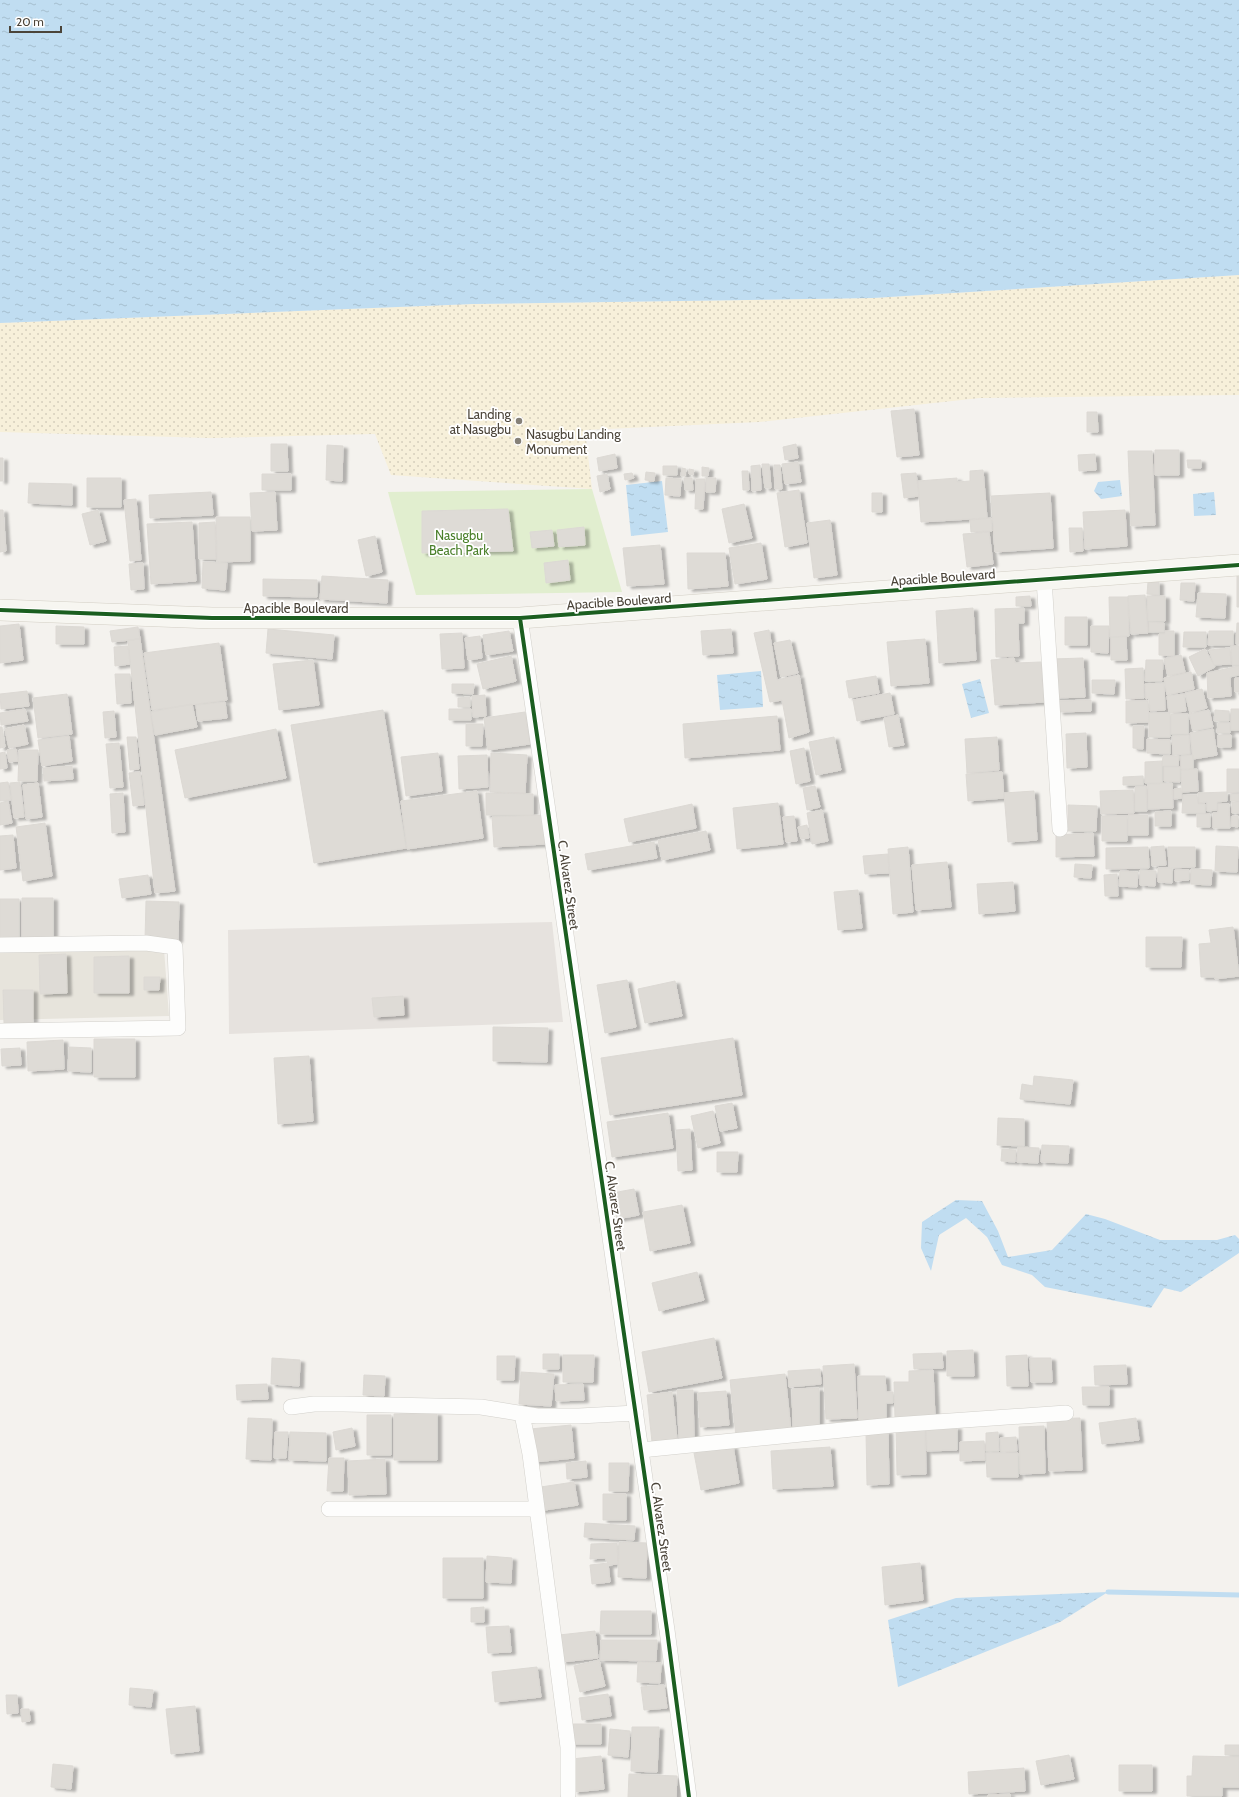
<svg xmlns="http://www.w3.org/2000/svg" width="1239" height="1797" font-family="Cabin,sans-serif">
<defs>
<pattern id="sand-dots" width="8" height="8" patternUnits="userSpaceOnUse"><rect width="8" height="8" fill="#f7f0da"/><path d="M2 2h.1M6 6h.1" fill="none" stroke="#d5cfbc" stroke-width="1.8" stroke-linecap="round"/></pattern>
<pattern id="water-ripples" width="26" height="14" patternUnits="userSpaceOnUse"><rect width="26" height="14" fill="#c0ddf1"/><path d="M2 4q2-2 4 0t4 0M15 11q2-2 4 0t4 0" fill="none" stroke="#a6bfcf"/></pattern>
<filter id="shadow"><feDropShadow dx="4.5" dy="2.5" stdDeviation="1" flood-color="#0004"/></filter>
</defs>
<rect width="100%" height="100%" fill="#f4f2ee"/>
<path fill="#e7e4dc" d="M164,949L169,1016L0,1020V950Z"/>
<path fill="#e6e2de" d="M552,922L563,1022L229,1034L228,930Z"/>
<path fill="url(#sand-dots)" d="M1239,275V395L980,398L759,422L585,430L592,489L391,475L375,434L210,438L0,432V323L473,304L873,298Z"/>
<path fill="#e1eecf" d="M592,489L622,592L416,595L388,492Z"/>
<path fill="url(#water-ripples)" d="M0,0H1239V275L873,298L473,304L0,323Z
M1120,480L1122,496L1101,499L1094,491L1098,482Z
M662,481L668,532L631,536L626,485Z
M1214,492L1216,515L1194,516L1193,494Z
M761,671L763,707L720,710L717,675Z
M980,679L989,713L971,718L962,684Z
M956,1200L982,1201L998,1231L1008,1257L1052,1250L1086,1214L1105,1219L1160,1240H1217L1235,1235L1239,1239V1253L1181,1292L1164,1288L1151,1308L1045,1287L1032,1275L1002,1265L987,1237L966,1218L939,1235L931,1271L921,1248L922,1222Z
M1108,1592L1060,1622L898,1687L888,1620L956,1598Z"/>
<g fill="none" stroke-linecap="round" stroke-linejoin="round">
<path stroke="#c0ddf1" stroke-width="5" d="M1108,1592L1239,1595"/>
</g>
<path fill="#dedbd6" stroke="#dcd9d4" filter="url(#shadow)" d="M914,409L919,455L897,457L891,411Z
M1087,412H1097L1098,432H1087Z
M271,444H287L288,471H271Z
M796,444L798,458L785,460L783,447Z
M327,445L343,446L342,481L326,480Z
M1155,450H1179V475H1155Z
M1128,451H1152L1155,525L1131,526Z
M615,454L617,468L599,471L597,458Z
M1095,454L1096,470L1079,471L1078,455Z
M0,458H3V481H0Z
M1187,460H1201V468H1188Z
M798,462L801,482L785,484L782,464Z
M762,464H769L771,488H765Z
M760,465L761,490L752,491L751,466Z
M774,465H780L782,489H775Z
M663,466H677V475H663Z
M702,467L709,468L708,476H702Z
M682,468L686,469L685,476H681Z
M689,469L694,470L693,475L689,474Z
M983,470L987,518L921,522L918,481L957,478V482L970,481V471Z
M742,471H748L749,490H743Z
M646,472L655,473L654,481L645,480Z
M632,473L634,478L625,480L624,474Z
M916,473L919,496L904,498L901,474Z
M262,474H291V490H262Z
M607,474L610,489L600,492L597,476Z
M87,478H121V507H87Z
M666,478L681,479L680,496L665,495Z
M684,478H692L693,490H685Z
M706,478H716L715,492H706Z
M696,479H705L703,509H695Z
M29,483L72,484V505L28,503Z
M799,490L807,543L785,547L777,493Z
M211,492L213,515L150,518L149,495Z
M275,492L277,530L252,531L250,493Z
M872,493H882V512H872Z
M1050,493L1053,548L995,552L991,496Z
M136,499L141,560L130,561L124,500Z
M744,504L752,538L729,543L722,509Z
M508,509L513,551L422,553V511Z
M0,510H3L6,551L0,552Z
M98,510L106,541L90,545L82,514Z
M1125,510L1127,546L1085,549L1083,512Z
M216,517H250V561L217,562Z
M991,518L992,531L971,532L970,520Z
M830,520L837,575L814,578L807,523Z
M192,522L196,581L151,584L147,524Z
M215,522L216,559H199V523Z
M584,527L585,545L559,547L557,530Z
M1069,528H1082L1083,551L1070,552Z
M552,530L554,546L532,548L530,532Z
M989,532L993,564L967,567L963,534Z
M375,536L382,572L366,576L358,540Z
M761,543L767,579L735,584L729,548Z
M660,545L664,584L627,586L623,548Z
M687,553H725L728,586L688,589Z
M568,560L570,580L546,583L544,563Z
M203,562L227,563L225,590L202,588Z
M143,563L144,589L131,590L129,564Z
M1237,574H1239V607H1237Z
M322,576L388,580L387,603L320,599Z
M263,579L317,580V597L263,596Z
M1148,582H1159V595L1147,594Z
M1181,583H1195L1194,601L1180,600Z
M1198,593L1226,594L1225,618L1196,617Z
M1145,595L1148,633L1131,634L1128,596Z
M1030,596L1031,606H1016V597Z
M1147,596H1165V621H1148Z
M1109,597H1128L1129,636L1110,637Z
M973,608L976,660L939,663L936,611Z
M1024,608V623H1018L1019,656L996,657L995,609Z
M1065,617H1087V645H1065Z
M1149,622L1164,623V632H1149Z
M1237,623H1239V644H1236Z
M19,624L23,660L0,663V626Z
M56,626L84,627V644H56Z
M1091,626H1109L1108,653L1091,652Z
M138,627L140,639L112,642L110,631Z
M268,629L334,635L332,659L266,653Z
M731,629L733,653L703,655L701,631Z
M769,630L777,680L799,675L809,732L789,738L782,700L770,702L754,633Z
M509,631L513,651L486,655L483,635Z
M1165,631H1174V656L1159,655V634H1165Z
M1209,631H1233V645H1208Z
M1184,632H1206V647H1183Z
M462,633L464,668L442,669L440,634Z
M480,636L482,658L468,660L465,638Z
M1111,637H1126L1127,660H1111Z
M140,639L175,891L155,893L128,640Z
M925,639L929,683L891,686L887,642Z
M790,640L798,673L781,677L774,643Z
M219,643L227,700L152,710L144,653Z
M128,646L130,664L115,666L114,647Z
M1231,646H1239V665H1232Z
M1230,648L1231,664L1214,665L1209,650Z
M1205,649L1215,667L1198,676L1189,657Z
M1181,655L1185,672L1168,676L1164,659Z
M511,656L516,681L483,689L477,664Z
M1014,658L1015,663L1041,662L1044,702L995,705L991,660Z
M1083,658L1085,697L1054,698L1052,659Z
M313,660L319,705L279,710L273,664Z
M1146,660H1163L1162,681H1145Z
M1239,666V675L1230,677L1231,696L1208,698L1207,673Z
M1143,668L1144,698L1126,699L1125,669Z
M1191,672L1194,689L1167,695L1164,678Z
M115,674H130L131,703L117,704Z
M876,676L879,693L849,698L846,681Z
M1235,678H1239V692H1235Z
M1092,680H1115L1114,694L1092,693Z
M1164,683L1165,710L1150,711L1149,698L1146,699L1145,684Z
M452,684H474L473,694L452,693Z
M1202,689L1207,708L1190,713L1185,693Z
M27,691L29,706L1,709L0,694Z
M890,693L894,714L857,721L853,700Z
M67,694L72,734L38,738L33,698Z
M1184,694L1186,711L1169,713L1167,696Z
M485,695L486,716L473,717L472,696Z
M470,697V707H458V698Z
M1091,700V711L1059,712L1058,701Z
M1126,701H1148L1149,722L1126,723Z
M225,702L227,718L198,721L196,705Z
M192,704L197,727L155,735L151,712Z
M25,709L28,721L1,725L0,713Z
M449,709H471V720H449Z
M1231,709H1239V730H1231Z
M383,710L406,848L314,863L291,725Z
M1209,710L1213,727L1193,731L1189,714Z
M1215,710L1229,711V721H1214Z
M114,711L116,737L105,738L103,712Z
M525,712L530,744L488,750L484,718Z
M1149,713H1170V737H1149Z
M1171,714H1188V734H1171Z
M898,715L904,745L889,747L884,718Z
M777,716L780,750L685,758L683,724Z
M1218,723H1230V733H1217Z
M466,724H483L482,746H466Z
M24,725L28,744L9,748L5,729Z
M1133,726H1144L1143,749L1133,748Z
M0,727H2L5,747L0,748Z
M276,729L286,778L185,798L175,750Z
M1213,729L1217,755L1193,759L1190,733Z
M1086,733L1087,767L1067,768L1066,734Z
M1189,735L1190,754L1173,755L1172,736Z
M1218,735H1231V747H1218Z
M69,736L72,761L42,766L38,740Z
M127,737H136L139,769L130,770Z
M834,737L841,770L816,775L809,742Z
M997,737L999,770L967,773L965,739Z
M1147,739L1170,740V754L1147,753Z
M119,743L123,787L110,788L106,744Z
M804,748L810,781L796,784L790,751Z
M16,749L18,761L9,762L7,750Z
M19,750H38L37,781H18Z
M5,752L7,768L0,769V753Z
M438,753L442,791L406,796L401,757Z
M491,753L527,755L525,793L490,792Z
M487,755L488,787L459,789L458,756Z
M1193,755V769H1181V756Z
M1163,756H1179L1178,766H1162Z
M1162,761V783H1145V762Z
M72,766L73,779L44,781L43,768Z
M1164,767H1180V782L1164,781Z
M1197,769L1198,791L1182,792L1181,770Z
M1227,769H1239V792L1227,793Z
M140,772L144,805L133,806L129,773Z
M1002,772L1004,798L968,801L966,774Z
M1143,776V785H1123V777Z
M8,782L11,800L0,801V783Z
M20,782L24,817L14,818L10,783Z
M38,783L42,817L26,819L23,785Z
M1172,783L1173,808L1148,809V784Z
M815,786L820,807L807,810L803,788Z
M1146,786L1147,811H1135V787Z
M1181,788L1182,798L1174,799V789Z
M1133,790L1134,813L1101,814L1100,791Z
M477,791L483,838L407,849L401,801Z
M1034,791L1037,840L1008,842L1004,793Z
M1227,792V801L1217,802V810L1207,811V802L1199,803L1198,793Z
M123,793L125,832L112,833L110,794Z
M486,793L533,794V815H486Z
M1231,794H1239V801H1231Z
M1183,795H1197L1198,804H1205V813H1182Z
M8,801L12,823L0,825V803Z
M1232,802H1239V813H1232Z
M778,803L783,844L737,849L733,808Z
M692,804L696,828L629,842L624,819Z
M1218,804H1229L1230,828H1213V813H1218Z
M1068,805L1097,806L1096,831H1068Z
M822,810L828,841L812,844L807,813Z
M1171,811V826H1155V812Z
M1197,814H1210V827H1197Z
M544,815L545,844L494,847L492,817Z
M1128,815H1148V835H1128Z
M794,816L797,841L786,842L783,817Z
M1102,816H1127V841H1102Z
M1232,816H1238V827L1231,826Z
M45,823L52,876L23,881L16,827Z
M807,825L809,838L801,839L798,827Z
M706,831L710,850L662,860L658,840Z
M1093,833L1094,856L1056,857V835Z
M13,835L16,868L0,870V836Z
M654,842L657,858L588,870L585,854Z
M1164,846L1166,865L1152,866L1151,847Z
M1216,846L1238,847L1237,872L1215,871Z
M908,847L913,912L893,914L888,849Z
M1148,847L1149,868L1106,869V848Z
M1168,847H1195V867L1169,868Z
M888,854L889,873L865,874L863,856Z
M947,862L951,907L916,910L912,865Z
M1075,864L1092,865L1091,878L1074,877Z
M1158,868H1172V883L1158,882Z
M1191,869L1212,870L1211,885L1191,884Z
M1140,870L1156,871L1155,886L1140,885Z
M1175,870H1189V880L1175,881Z
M1120,871L1138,872L1137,887L1119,886Z
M1117,874L1118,896H1105L1104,875Z
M148,875L151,894L122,898L119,879Z
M1013,882L1015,911L979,914L977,884Z
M858,890L862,928L838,930L834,892Z
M22,898H53V939H22Z
M0,899H19V938H0Z
M146,901L179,902L178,940L145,939Z
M1233,927L1239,976L1215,979V977H1201L1199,944L1211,943L1209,930Z
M1146,937H1182L1181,967H1146Z
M66,954L67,993L40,994L39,955Z
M129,956V993H94V957Z
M144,977H160L159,990H144Z
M627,980L636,1027L605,1033L597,985Z
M675,981L682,1016L645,1023L638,989Z
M3,990H33V1023H4Z
M403,996L404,1015L374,1017L372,998Z
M493,1027L548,1028L547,1062L493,1061Z
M733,1038L742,1095L610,1115L601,1058Z
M94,1039H135V1077H94Z
M63,1040L64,1069L28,1071L27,1042Z
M69,1047L91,1048V1072L68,1071Z
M20,1048L21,1065L2,1066L1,1049Z
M309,1056L313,1121L278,1124L274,1058Z
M1034,1076L1073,1080L1070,1104L1020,1099L1022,1084L1033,1086Z
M732,1103L737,1128L720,1131L715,1106Z
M713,1111L720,1143L698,1148L691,1116Z
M668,1113L673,1148L612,1157L607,1122Z
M998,1118L1024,1119V1146L997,1145Z
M690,1129L692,1170L678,1171L676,1130Z
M1042,1145L1069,1146L1068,1163L1041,1162Z
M1018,1147L1039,1148L1038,1163L1017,1162Z
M1002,1149L1016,1150L1015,1162L1001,1161Z
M717,1152H738L737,1172H717Z
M634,1189L639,1215L617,1219L612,1193Z
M682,1205L690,1243L650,1251L643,1212Z
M697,1272L704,1300L659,1311L652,1283Z
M714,1338L722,1378L649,1392L642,1352Z
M973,1350L974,1376H947V1351Z
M942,1353L943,1368L914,1369L913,1354Z
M543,1354H559V1369H543Z
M563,1355H594L593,1382H563Z
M1027,1355L1028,1386H1007L1006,1356Z
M497,1356H515L514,1380H497Z
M272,1358L300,1360L299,1386L271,1384Z
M1030,1358H1051L1052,1382H1031Z
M854,1364L857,1418L826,1419L823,1366Z
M1126,1365L1127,1384L1095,1385L1094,1366Z
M820,1369L821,1384L789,1387L788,1371Z
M933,1370L935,1417L895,1418L894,1382H909V1371Z
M521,1372L554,1374L551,1406L519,1404Z
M785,1374L791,1431L736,1437L730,1380Z
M364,1375L385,1376L384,1396L363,1395Z
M858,1376H885L886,1392H893V1403H886V1419L859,1420Z
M267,1384L268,1399L237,1400L236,1385Z
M583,1384L584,1400L556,1401L555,1385Z
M1082,1387H1109V1405H1083Z
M819,1388V1428H793L792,1389Z
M677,1390H693L694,1438H679Z
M726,1391L729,1425L700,1427L698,1393Z
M672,1392L677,1439L652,1442L647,1395Z
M437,1413V1460H394V1414Z
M367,1415H391V1455H367Z
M248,1418L272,1419L271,1460L246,1459Z
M1080,1418L1082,1470L1049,1471L1047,1419Z
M1136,1418L1139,1440L1102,1444L1099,1423Z
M571,1425L574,1458L534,1462L530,1429Z
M925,1426L926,1474L897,1475L896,1427Z
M1044,1426L1045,1473L1020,1474L1019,1427Z
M957,1427V1450L927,1451L926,1428Z
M352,1428L355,1446L336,1450L333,1432Z
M888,1431L889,1484L867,1485L866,1432Z
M275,1432H288L286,1458H274Z
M290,1432L326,1433V1461L289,1460Z
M998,1432L999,1451H986V1433Z
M1016,1437L1017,1451L1001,1452L1000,1438Z
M984,1441L985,1460L960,1461V1442Z
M733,1446L739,1483L701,1490L694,1453Z
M830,1447L833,1486L773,1489L771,1451Z
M986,1453H1018V1477H987Z
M329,1458H344L343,1491H327Z
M385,1459L386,1494L349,1495L348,1461Z
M586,1461L587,1477L567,1479L566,1463Z
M609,1463H629L628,1491H609Z
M574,1482L578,1505L538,1511L534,1488Z
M603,1494H626V1520H603Z
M585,1523L635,1526L634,1540L584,1537Z
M619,1542L647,1543L646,1578L618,1577Z
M617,1543L618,1564L609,1565L605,1558L590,1559L591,1544Z
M487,1556L512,1558L511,1583L486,1582Z
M443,1558H483V1598H443Z
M608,1563L610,1582L592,1584L590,1565Z
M920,1563L923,1600L885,1605L882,1567Z
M484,1607V1622H471V1608Z
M601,1611H651V1634H600Z
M509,1626L511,1652L488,1653L486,1627Z
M595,1631L598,1658L562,1662L559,1635Z
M601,1640H657L656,1661L600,1660Z
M599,1660L605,1686L580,1692L574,1666Z
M638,1662L661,1663L660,1683L637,1682Z
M537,1667L541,1697L495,1702L492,1672Z
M664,1685L667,1708L644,1710L641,1687Z
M130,1688L153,1690L151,1707L129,1705Z
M608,1694L611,1716L582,1720L579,1698Z
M6,1695H17L18,1713L7,1714Z
M195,1706L199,1751L171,1754L166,1709Z
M21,1709H29L30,1721L22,1722Z
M570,1724H601V1744H569Z
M632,1727H659L657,1772L631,1771Z
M610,1729L630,1731L628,1757L608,1755Z
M1225,1745H1239V1755H1225Z
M1069,1755L1074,1779L1041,1785L1036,1761Z
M601,1756L604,1789L574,1792L571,1759Z
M1193,1756L1239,1757V1787H1222V1796H1187V1776H1192Z
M53,1764L73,1766L71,1789L51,1787Z
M1119,1765H1152V1791H1119Z
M1024,1768L1025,1791L969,1794L968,1772Z
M629,1774L677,1776L676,1797H628Z
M1010,1794V1797H988V1795Z"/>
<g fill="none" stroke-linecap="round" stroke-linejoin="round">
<g stroke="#d2d0cb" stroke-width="16">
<path id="street" d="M1044,579L1060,829
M520,618L667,1630L689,1797
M0,945L146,943L175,947L178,1028L0,1031
M291,1407L314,1404H343L481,1407L537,1416H579L636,1413
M522,1414L530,1454L568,1747V1794
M641,1450L893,1425L1066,1413
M329,1509H537"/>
</g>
<g stroke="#d3cfc5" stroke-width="22">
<path id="secondary" d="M0,610L212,618H520L1239,565"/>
</g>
<use href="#street" stroke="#fdfdfc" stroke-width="15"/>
<use href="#secondary" stroke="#f7f6f1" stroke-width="21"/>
<g stroke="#fff" stroke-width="6">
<path id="cycleway" d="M0,610L212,618H520L1239,565
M520,618L667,1630L689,1797"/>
</g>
<use href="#cycleway" stroke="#1b5e20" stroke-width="4"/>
</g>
<g fill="#868178" stroke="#fff" stroke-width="1.5">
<circle cx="519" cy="421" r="4"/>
<circle cx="518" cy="441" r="4"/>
</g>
<g text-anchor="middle" stroke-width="3.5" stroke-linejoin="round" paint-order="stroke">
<g font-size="13" fill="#4b4439" stroke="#fff" text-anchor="end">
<text x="511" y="419">Landing<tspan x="511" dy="15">at Nasugbu</tspan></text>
<text x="526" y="439" text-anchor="start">Nasugbu Landing<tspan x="526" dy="15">Monument</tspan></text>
</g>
<g font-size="13" fill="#4a7f2a" stroke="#fff">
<text x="459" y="540">Nasugbu<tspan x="459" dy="15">Beach Park</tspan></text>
</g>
<g font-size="13" fill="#4b4439" stroke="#fff">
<text transform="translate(943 577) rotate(-4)" y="5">Apacible Boulevard</text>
<text transform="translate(619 601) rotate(-4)" y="5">Apacible Boulevard</text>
<text x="296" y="613">Apacible Boulevard</text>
<text transform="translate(569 885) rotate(82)" y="5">C. Alvarez Street</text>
<text transform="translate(616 1206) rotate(82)" y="5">C. Alvarez Street</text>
<text transform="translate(662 1527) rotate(82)" y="5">C. Alvarez Street</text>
</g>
</g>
<path d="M10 26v6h51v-6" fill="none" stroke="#4b4439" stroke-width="2"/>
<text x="16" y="26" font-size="12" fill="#4b4439" stroke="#ffffff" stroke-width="3" paint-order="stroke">20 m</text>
</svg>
